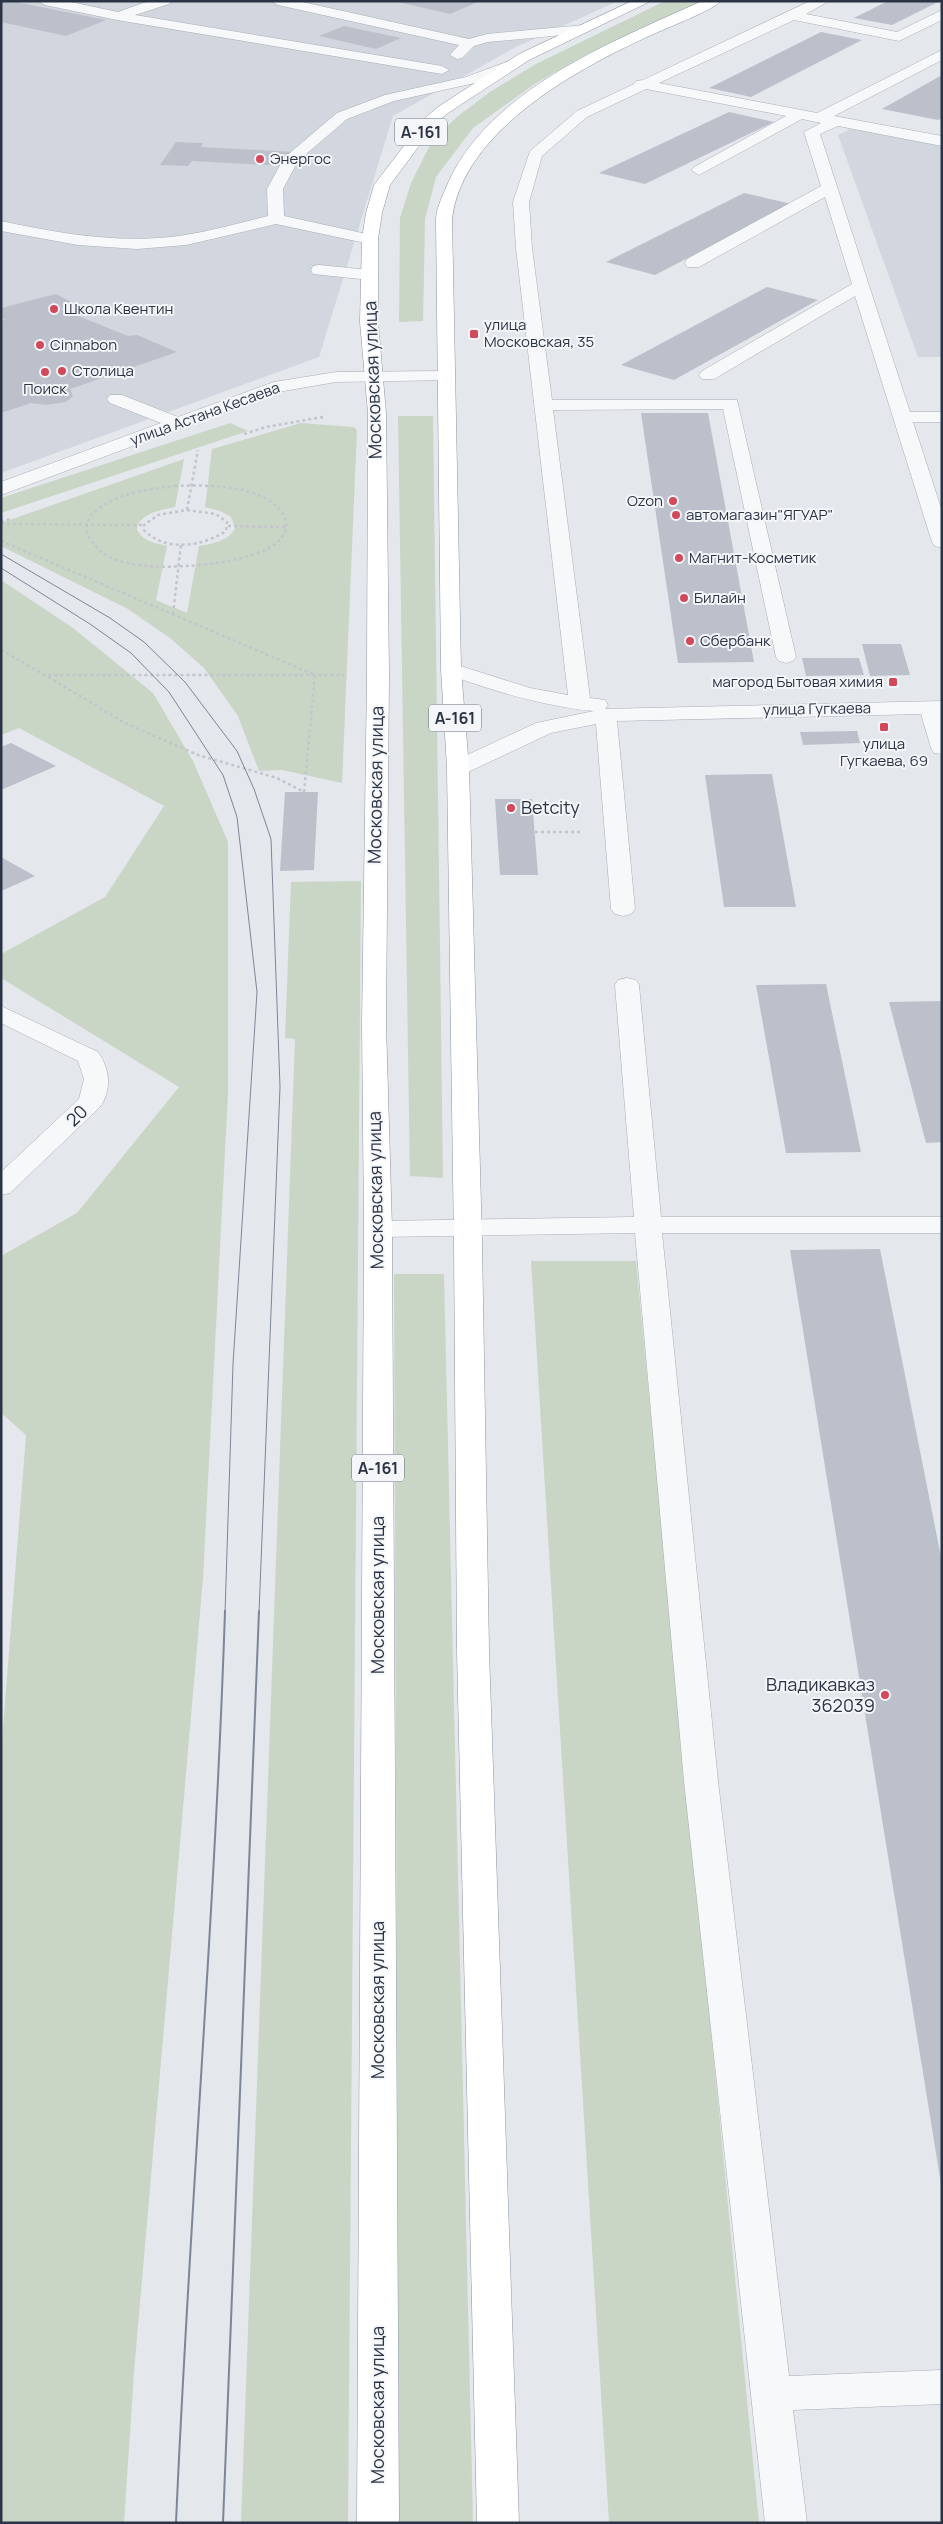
<svg xmlns="http://www.w3.org/2000/svg" width="943" height="2524" font-family="Manrope,sans-serif">
<rect width="100%" height="100%" fill="#e4e7ec"/>
<path fill="#d2d6de" d="M1,1H618L516,47L393,116L319,357L1,473Z
M852,128L942,145V357H918L838,135Z"/>
<path fill="#c9d6c5" d="M665,1H703L578,59L533,85L473,128L436,177L425,219L423,321L399,322L400,218L411,183L432,141L458,116L490,92L536,64Z
M398,416H433L443,1178L410,1176Z
M230,423L248,431L1,513V498Z
M301,423L353,427L357,430L342,783L282,770L259,771L238,716L204,668L170,638L128,609L1,546V523L184,459L175,507C162,510 139,513 137,529C142,541 155,543 167,546L156,600L187,613L199,546C212,544 229,541 235,528L231,517L220,511L205,507L212,449Z
M1,580L73,628L153,693L193,761L228,842V1093L203,1578L134,2372L124,2523H1V1753L26,1435L1,1413V1256L77,1213L179,1087L1,978V954L105,897L164,806L19,728L1,735Z
M361,881L348,2523H241L295,1039L285,1038L291,882Z
M531,1261H636L759,2523H609Z
M394,1274H444L473,2523H399Z"/>
<path fill="#bbc0ca" d="M1,1H11L106,20L66,36L1,22Z
M394,1H480L450,14Z
M888,1H940L892,25L854,18Z
M344,26L401,38L376,49L319,36Z
M821,32L862,40L751,97L709,88Z
M942,75V118L938,120L882,109Z
M729,112L774,122L645,184L599,173Z
M176,142L203,143L201,147L294,152L286,166L192,161L188,166L160,165Z
M744,193L792,204L655,275L606,262Z
M767,287L818,300L674,380L621,365Z
M56,294L75,304L61,309L128,336L137,335L177,352L70,389L73,396L66,402L46,405L31,403L1,413V321L5,320L1,318V308Z
M641,413H708L754,662L678,663Z
M862,644H901L910,675L870,676Z
M802,658H859L864,675L806,676Z
M857,731L860,743L803,745L800,732Z
M11,743L56,766L1,790V747Z
M772,774L796,907H724L705,775Z
M285,792H318L314,870L280,871Z
M495,799H532L538,875H500Z
M1,857L35,876L1,891Z
M826,984L861,1152L786,1153L756,985Z
M942,1001V1142L926,1143L889,1002Z
M880,1249L942,1562L941,2184L790,1250Z"/>
<g fill="none" stroke-linecap="round" stroke-linejoin="round">
<g stroke="#a9aeb7" stroke-width="1">
<path id="minor" d="M38,1H66L118,12L149,1H171L169,4L135,15L442,66L449,70L442,74L117,20L45,5Z
M271,1H298L469,39L487,34L584,25L591,29L584,33L488,42L474,46L462,58L457,59L450,55L459,45L278,5Z
M810,1H829L806,14L897,32L942,10V20L899,41L794,20L659,83L817,113L942,50V60L834,116L942,136V146L838,126L820,134L910,412H942V422H913L942,511V548L935,546L932,542L855,296L714,379H702L699,375L702,371L852,284L825,197L699,267H687L685,263L687,259L821,186L804,132L821,123L802,119L699,175L691,170L694,167L786,116L646,89L587,117L542,156L529,202L532,248L552,400H737L796,657L793,661L786,663L779,661L776,657L723,409L553,410L590,698L605,700L608,705L605,709L942,701V754L934,753L931,748L921,714L617,721L635,909L631,914L623,916L615,914L611,909L596,724L551,733L466,773L458,775L450,773L447,768L450,763L536,723L594,711C542,706 493,691 444,673L441,669L444,665L451,663L530,688L568,695L516,248L513,202L530,151L577,111L634,84L636,81L643,80Z
M512,60L517,61L519,64L517,67L475,83L394,101L347,119L298,161L283,189L284,216L376,236L378,239L376,242L370,244L276,224L186,245L137,249L78,245L1,231V221C57,233 114,243 171,237C204,233 236,224 268,216L267,189L284,158L337,113L385,95L466,77Z
M319,265L370,270L376,271L378,275L376,279L370,280L313,274L311,270L313,266Z
M446,371L452,372L455,376L452,380L336,382L278,392L1,495V482L161,423L110,403L107,399L110,395H122L178,417L274,382L336,372Z
M627,978L636,980L639,985L661,1217H942V1233H662L718,1781L789,2376L942,2370V2404L793,2410L807,2523H765L684,1781L635,1233L378,1237L368,1235L364,1229L368,1223L378,1221L634,1217L615,985L618,980Z
M1,1006L98,1052C110,1069 112,1090 100,1107L10,1193L1,1195V1172L79,1099L84,1079L78,1061L1,1023Z"/>
</g>
<g stroke="#8b94a3" stroke-width="1">
<path id="highway" d="M632,1H651L529,60L448,113L436,123L390,185L382,213L378,239V322L386,413L389,675L386,1024L392,1229L399,2523H357L364,1229L362,1024L367,675L368,413L360,322L362,239L366,213L374,185L426,117L438,107L519,54Z
M702,1H721C713,10 669,27 656,33C582,66 463,129 452,219L461,669L469,768L482,1242L489,1651L519,2523H477L457,1651L454,1242L447,768L441,669L436,219C437,206 443,195 448,183C490,89 614,41 702,1Z"/>
</g>
<path stroke="#c2c5cb" stroke-width="2.5" stroke-dasharray="3 3" stroke-linecap="butt" d="M244,434L266,427L323,417
M175,486C207,485 247,484 274,504C280,508 285,516 286,523C290,564 174,569 147,566C133,565 113,561 101,552C97,549 94,544 91,540C84,532 86,520 93,513C113,494 148,489 175,486Z
M187,510L216,514L227,522L226,531C202,547 165,552 144,530V525L158,515Z
M187,510L198,450
M1,522L10,519
M1,524L144,525
M228,526L287,527
M1,541L315,675L304,792L277,778L198,755L125,723L45,675
M173,614L181,544
M1,650L45,675H344
M535,832H582"/>
<use href="#minor" fill="#f7f8fa" fill-rule="evenodd"/>
<use href="#highway" fill="#fff" fill-rule="evenodd"/>
<path stroke="#7d8696" stroke-width="1" d="M1,554L110,618L144,642L185,682L237,751L254,789L271,839L280,1087L259,1613
M1,568L90,624L131,653L169,692L223,775L237,817L257,992L233,1364L225,1613"/>
<path stroke="#7d8696" stroke-width="2" d="M176,2523C189,2219 215,1915 225,1611
M223,2523L259,1611"/>
</g>
<g fill="#d1495b" stroke="#f4f6f9" stroke-width="2">
<circle cx="260" cy="159" r="5"/>
<circle cx="54" cy="309" r="5"/>
<rect x="469" y="329" width="10" height="10" rx="2.5"/>
<circle cx="40" cy="345" r="5"/>
<circle cx="62" cy="371" r="5"/>
<circle cx="45" cy="372" r="5"/>
<circle cx="673" cy="501" r="5"/>
<circle cx="676" cy="515" r="5"/>
<circle cx="679" cy="558" r="5"/>
<circle cx="684" cy="598" r="5"/>
<circle cx="690" cy="641" r="5"/>
<rect x="888" y="677" width="10" height="10" rx="2.5"/>
<rect x="879" y="722" width="10" height="10" rx="2.5"/>
<circle cx="511" cy="808" r="5"/>
<circle cx="885" cy="1695" r="5"/>
</g>
<g text-anchor="middle" stroke-width="4" stroke-linejoin="round" paint-order="stroke">
<g font-size="15" fill="#2b3445" stroke="#f4f6f9" text-anchor="start">
<text x="270" y="164">Энергос</text>
<text x="64" y="314">Школа Квентин</text>
<text x="484" y="330">улица<tspan x="484" dy="17">Московская, 35</tspan></text>
<text x="50" y="350">Cinnabon</text>
<text x="72" y="376">Столица</text>
<text x="45" y="394" text-anchor="middle">Поиск</text>
<text x="663" y="506" text-anchor="end">Ozon</text>
<text x="686" y="520">автомагазин"ЯГУАР"</text>
<text x="689" y="563">Магнит-Косметик</text>
<text x="694" y="603">Билайн</text>
<text x="700" y="646">Сбербанк</text>
<text x="883" y="687" text-anchor="end">магород Бытовая химия</text>
<text x="884" y="749" text-anchor="middle">улица<tspan x="884" dy="17">Гугкаева, 69</tspan></text>
</g>
<g font-size="15" fill="#2b3445" stroke="#f4f6f9">
<text transform="translate(205 414) rotate(-20)" y="5">улица Астана Кесаева</text>
<text transform="translate(817 709) rotate(-1)" y="5">улица Гугкаева</text>
</g>
<g fill="#f4f6f9" stroke="#676e7b" stroke-width="1">
<rect x="395" y="118.5" width="52" height="27" rx="4"/>
<rect x="429" y="704.5" width="52" height="27" rx="4"/>
<rect x="352" y="1454.5" width="52" height="27" rx="4"/>
</g>
<g font-size="16" font-weight="bold" fill="#2b3445">
<text x="421" y="138">А-161</text>
<text x="455" y="724">А-161</text>
<text x="378" y="1474">А-161</text>
</g>
<g font-size="18" fill="#2b3445" stroke="#f4f6f9">
<text transform="translate(373 380) rotate(-92)" y="6">Московская улица</text>
<text transform="translate(376 785) rotate(-89)" y="6">Московская улица</text>
<text transform="translate(77 1116) rotate(-45)" y="6">20</text>
<text transform="translate(376 1190) rotate(-91)" y="6">Московская улица</text>
<text transform="translate(378 1595) rotate(-90)" y="6">Московская улица</text>
<text transform="translate(378 2000) rotate(-90)" y="6">Московская улица</text>
<text transform="translate(378 2405) rotate(-90)" y="6">Московская улица</text>
</g>
<g font-size="18" fill="#2b3445" stroke="#f4f6f9" text-anchor="start">
<text x="521" y="814">Betcity</text>
<text x="875" y="1691" text-anchor="end">Владикавказ<tspan x="875" dy="21">362039</tspan></text>
</g>
</g>
<rect width="943" height="2524" fill="none" stroke="#2b3445" stroke-width="5"/>
</svg>
